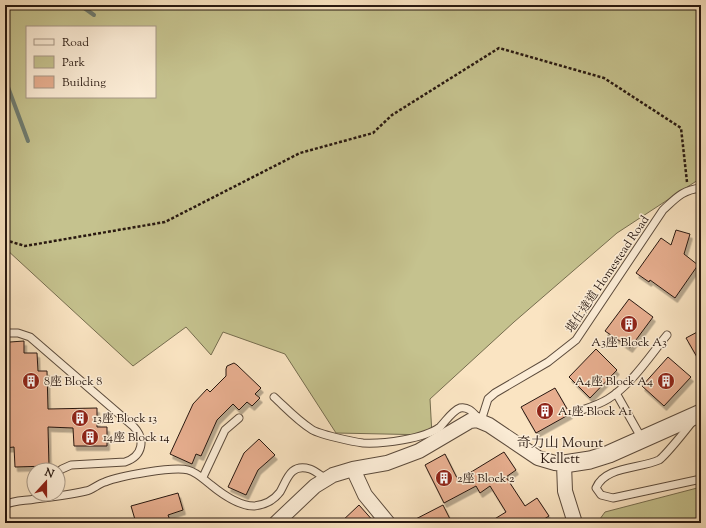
<svg xmlns="http://www.w3.org/2000/svg" width="706" height="528" font-family="'Sorts Mill Goudy','Noto Serif TC',serif">
<defs>
<filter id="shadow"><feDropShadow dx="2.5" dy="4.5" stdDeviation="0" flood-color="#0004"/></filter>
</defs>
<rect width="100%" height="100%" fill="#fae4c2"/>
<filter id="stains"><feTurbulence type="fractalNoise" baseFrequency=".005" numOctaves="4"/><feColorMatrix values="0 0 0 0 .2 0 0 0 0 .09 0 0 0 0 .02 0 0 0 .5 -.17"/></filter>
<radialGradient id="worn" r=".72"><stop offset=".6" stop-color="#630" stop-opacity="0"/><stop offset="1" stop-color="#630" stop-opacity=".3"/></radialGradient>
<path fill="#c5c28e" stroke="#766d4f" fill-rule="evenodd" d="M5,5H701V178L617,233L514,322L430,399L432,435L336,433L285,354L223,332L211,355L186,327L133,366L6,249H5ZM27,27H155V97H27Z
M701,487V521L698,523H597L605,512Z"/>
<g fill="none" stroke-linecap="round" stroke-linejoin="round">
<path stroke="#6f7c70" stroke-width="4" d="M80,5L94,15
M5,79L28,141"/>
</g>
<path fill="#e7ae8f" stroke="#281810" filter="url(#shadow)" d="M676,230L690,234L684,254L698,265L675,298L650,280L649,282L636,273L661,238L671,245Z
M629,299L653,317L630,348L605,331Z
M701,330V364L686,338Z
M24,341V353H37L38,371H47L48,409L97,408V427H107V446H74L73,428L48,427L49,466L15,467L14,447L5,448V353H6V346L10,342Z
M596,349L617,370L590,398L569,377Z
M668,357L691,377L664,406L642,386Z
M234,363L237,365L261,388L255,394L260,398L252,406L247,402L239,410L233,404L217,420L201,456L196,454L192,464L170,454L193,404L207,389L210,392L226,376V369L227,366Z
M555,388L570,414L536,433L521,407Z
M259,439L275,455L258,470L246,495L228,487L244,453Z
M504,452L516,470L506,477L525,506L537,498L549,516L538,523H488L506,512L490,486L480,493L476,486L444,503L425,465L445,454L458,480Z
M178,493L183,510L168,515L171,523H152L151,519L136,523L131,506Z
M359,505L375,523H340Z
M443,505L452,523H408Z"/>
<g fill="none" stroke-linecap="round" stroke-linejoin="round">
<g stroke="#5c4b3c" stroke-width="9">
<path id="service" d="M5,333H18L30,337L133,426C146,439 143,456 125,462L71,465L62,469L58,472
M616,393L642,439
M274,397C286,408 297,420 311,429C317,434 354,442 363,443C383,444 424,439 440,427C446,421 452,411 460,408C469,406 474,414 480,420
M582,410C591,407 600,404 608,399C632,384 649,357 667,335
M481,421L488,399L495,393L548,362L576,340L663,210C676,198 682,190 701,188
M692,422C686,430 665,456 659,460C639,469 605,466 596,488L601,495L613,498L701,479
M203,477L225,430L239,418
M5,505C14,500 25,501 35,499C52,497 69,495 86,491C92,490 98,484 105,482C119,476 174,466 188,470C198,473 203,479 211,485C222,494 239,506 254,506C264,505 274,500 280,492C287,480 290,463 310,469C316,471 321,476 326,479"/>
</g>
<g stroke="#5c4b3c" stroke-width="16">
<path id="minor" d="M353,469L365,495L388,523
M276,523L315,486L333,475L353,469L387,463L419,451L470,421L477,420L489,425L538,458L555,463L564,464L565,491L575,523"/>
</g>
<g stroke="#5c4b3c" stroke-width="19">
<path id="tertiary" d="M564,464L590,460L609,454L701,413"/>
</g>
<path stroke="#281810" stroke-width="2.5" stroke-dasharray="3 2" stroke-linecap="butt" d="M5,240L25,246L165,222L300,153L373,133L392,115L499,48L604,78L681,128L687,182"/>
<use href="#service" stroke="#fcedd7" stroke-width="7"/>
<use href="#minor" stroke="#fcedd7" stroke-width="14"/>
<use href="#tertiary" stroke="#fcedd7" stroke-width="17"/>
</g>
<defs>
<g id="building-disc" transform="scale(0.9)"><circle r="9.5" fill="#8f2418" stroke="#fcedd7"/><path d="M-4-6H4V6H1V3H-1V6H-4ZM-2.5-4.3h1.7v1.8h-1.7ZM.8-4.3h1.7v1.8H.8ZM-2.5-1h1.7V.8h-1.7ZM.8-1h1.7V.8H.8Z" fill="#fff"/></g>
</defs>
<g fill-rule="evenodd">
<use href="#building-disc" x="629" y="324"/>
<use href="#building-disc" x="31" y="381"/>
<use href="#building-disc" x="666" y="381"/>
<use href="#building-disc" x="545" y="411"/>
<use href="#building-disc" x="80" y="418"/>
<use href="#building-disc" x="90" y="437"/>
<use href="#building-disc" x="444" y="478"/>
</g>
<g text-anchor="middle" stroke-width="3" stroke-linejoin="round" paint-order="stroke">
<g font-size="12" fill="#281810" stroke="#fcedd7">
<text transform="translate(607 274) rotate(-56)" y="4">堪仕達道 Homestead Road</text>
</g>
<g font-size="12" fill="#281810" stroke="#fcedd7" text-anchor="start">
<text x="629" y="346" text-anchor="middle">A3座 Block A3</text>
<text x="44" y="385">8座 Block 8</text>
<text x="653" y="385" text-anchor="end">A4座 Block A4</text>
<text x="558" y="415">A1座 Block A1</text>
<text x="93" y="422">13座 Block 13</text>
<text x="103" y="441">14座 Block 14</text>
<text x="457" y="482">2座 Block 2</text>
</g>
<g font-size="14" fill="#281810" stroke="#fcedd7">
<text x="560" y="447">奇力山 Mount<tspan x="560" dy="16">Kellett</tspan></text>
</g>
</g>
<rect width="706" height="528" fill="none" stroke="#fae4c2" stroke-width="20"/>
<rect x="6" y="6" width="694" height="516" fill="none" stroke="#281810" stroke-width="2"/>
<rect x="10" y="10" width="686" height="508" fill="none" stroke="#281810"/>
<rect x="26" y="26" width="130" height="72" fill="#fcedd7" stroke="#a79887"/>
<rect x="34" y="39" width="20" height="6" fill="#fcedd7" stroke="#a79887"/>
<text x="62" y="46" font-size="12" fill="#281810">Road</text>
<rect x="34" y="56" width="20" height="12" fill="#c5c28e" stroke="#a79887"/>
<text x="62" y="66" font-size="12" fill="#281810">Park</text>
<rect x="34" y="76" width="20" height="12" fill="#e7ae8f" stroke="#a79887"/>
<text x="62" y="86" font-size="12" fill="#281810">Building</text>
<g transform="translate(46 482) rotate(21)"><circle r="19" fill="#fcedd7" stroke="#a79887"/>
<path d="M0-3L7 15L0 10L-7 15Z" fill="#8f2418"/>
<text y="-6" font-size="11" font-weight="bold" text-anchor="middle" fill="#281810">N</text>
</g>
<rect width="100%" height="100%" filter="url(#stains)"/>
<rect width="100%" height="100%" fill="url(#worn)"/>
</svg>
